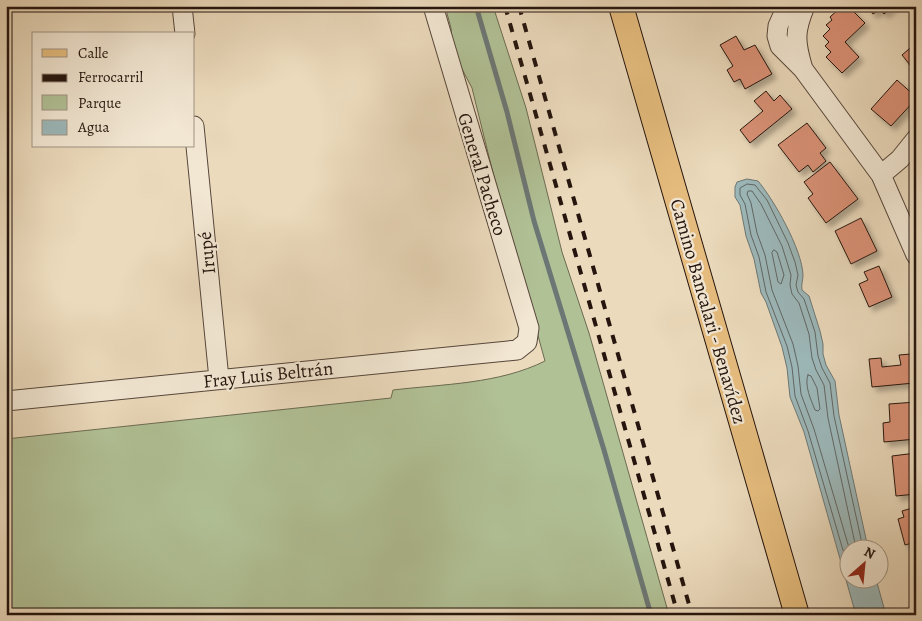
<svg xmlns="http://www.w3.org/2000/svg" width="922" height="621" font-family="Alegreya,serif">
<defs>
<filter id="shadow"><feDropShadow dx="4.5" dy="4.5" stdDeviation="2.5" flood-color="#0004"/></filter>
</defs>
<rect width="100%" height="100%" fill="#ebdabc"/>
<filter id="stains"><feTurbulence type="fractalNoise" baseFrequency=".004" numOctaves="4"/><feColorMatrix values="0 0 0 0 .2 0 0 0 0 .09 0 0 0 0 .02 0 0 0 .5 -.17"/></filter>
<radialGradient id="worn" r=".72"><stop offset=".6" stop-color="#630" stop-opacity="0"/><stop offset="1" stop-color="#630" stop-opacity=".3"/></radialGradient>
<path fill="#b1c196" stroke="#6b6b52" d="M445,6H493L526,108L562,252L589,333L669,615H6V439L391,398L393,390C444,384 499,384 545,361L492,169L472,88L453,52L451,28Z"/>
<path fill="#9cb8ba" stroke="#6c7775" d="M747,179L758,181C774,200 802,249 803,275C803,280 801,285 802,290L809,296L820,331L823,344V354L826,365L835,381L839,415L868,548H850V578L876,579L886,615H856L804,432L790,397L787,368L782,347L766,302L761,293L754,259L746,236L740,205L735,197V187L737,182Z"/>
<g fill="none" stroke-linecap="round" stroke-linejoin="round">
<path stroke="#606664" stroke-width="1" d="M774,250L777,252L784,275L781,284L778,282L772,253Z
M808,375L811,376L817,388L820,409L818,411L815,410C811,400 804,385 808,375Z
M850,551L814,429L801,394L798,366L793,344L772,290L765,255L757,233L751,203L747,194L748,191H752L761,204L782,246L791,275L790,285L792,294L799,303L809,334L812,358L816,370L824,385L828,418L856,548
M850,574L808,431L795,396L792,367L787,346L766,292L759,257L751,235L745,204L740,195V188L747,184L755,185L767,200L788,243L795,262L798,275L796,285L798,292L804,299L815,332L818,356L822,368L830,383L834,416L863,548"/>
<path stroke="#6c7775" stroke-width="5" d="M476,6L507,112L534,221L604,450L651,615"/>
</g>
<path fill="#da9176" stroke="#25150e" filter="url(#shadow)" d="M842,6H848L865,23L845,42L859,57L842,73L826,57L831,52L825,46L829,42L823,36L830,29L826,25L832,20L830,17Z
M867,6H894L884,14L880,9L873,14Z
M736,36L744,50L755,45L772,74L745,89L740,79L734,82L727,70L733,66L720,45Z
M916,43V61L910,65L902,55Z
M897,80L916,97V99L891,126L871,109Z
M766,91L774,101L780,95L792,109L750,143L740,130L763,111L754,101Z
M807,123L826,148L820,153L826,161L813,172L808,165L799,172L778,145Z
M830,162L858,199L826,223L808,198L813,194L804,182Z
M861,218L877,251L851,264L835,231Z
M879,266L892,297L869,307L859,284L868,280L864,272Z
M911,354L914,383L872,387L869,359L881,358L882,367L901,365L899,355Z
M916,402V439L884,442L883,423L890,422L889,404Z
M916,453V494L896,496L892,456Z
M916,507V542L905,545L898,519L904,517L902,511Z"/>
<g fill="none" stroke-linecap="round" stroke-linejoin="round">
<g stroke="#56463a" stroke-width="21">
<path id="minor" d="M182,6L185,34
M787,6L778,26L777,36L780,46L803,69L881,175L916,255
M803,69C795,42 794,32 805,6
M194,126L219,379
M881,175L900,159L916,139
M6,401L517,350L527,342L529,328L433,6"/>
</g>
<g stroke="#25150e" stroke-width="26">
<path id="major" d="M621,6L797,615"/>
</g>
<use href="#minor" stroke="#f2e7d3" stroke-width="19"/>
<use href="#major" stroke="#e6bd7e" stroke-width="24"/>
<path stroke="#25150e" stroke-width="4" stroke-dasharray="9 9" stroke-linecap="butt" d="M505,6L678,615
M519,6L692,615"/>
</g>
<g text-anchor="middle" stroke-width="4.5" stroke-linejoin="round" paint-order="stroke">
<g font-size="19" fill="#25150e" stroke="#f2e7d3">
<text transform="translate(483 174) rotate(73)" y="7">General Pacheco</text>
<text transform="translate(206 253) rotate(-96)" y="7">Irupé</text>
<text transform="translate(709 311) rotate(74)" y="7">Camino Bancalari - Benavídez</text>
<text transform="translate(268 374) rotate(-6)" y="7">Fray Luis Beltrán</text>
</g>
</g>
<rect width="922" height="621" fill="none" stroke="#ebdabc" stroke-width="25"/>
<rect x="8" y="8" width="907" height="606" fill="none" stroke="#25150e" stroke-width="2.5"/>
<rect x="12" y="12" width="897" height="596" fill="none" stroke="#25150e"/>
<rect x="32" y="32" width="162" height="115" fill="#f2e7d3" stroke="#a09384"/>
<rect x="42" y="49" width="25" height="8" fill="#e6bd7e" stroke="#a09384"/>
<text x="78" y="58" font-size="15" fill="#25150e">Calle</text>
<rect x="42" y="74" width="25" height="8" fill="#25150e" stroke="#a09384"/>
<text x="78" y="82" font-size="15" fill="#25150e">Ferrocarril</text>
<rect x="42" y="95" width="25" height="15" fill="#b1c196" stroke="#a09384"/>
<text x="78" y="108" font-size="15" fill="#25150e">Parque</text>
<rect x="42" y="120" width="25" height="15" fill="#9cb8ba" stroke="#a09384"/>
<text x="78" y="132" font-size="15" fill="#25150e">Agua</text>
<g transform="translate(864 564) rotate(27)"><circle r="24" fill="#f2e7d3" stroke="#a09384"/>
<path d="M0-4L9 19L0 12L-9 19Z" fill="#8f2418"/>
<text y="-8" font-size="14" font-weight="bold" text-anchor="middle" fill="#25150e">N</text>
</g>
<rect width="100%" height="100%" filter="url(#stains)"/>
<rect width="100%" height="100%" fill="url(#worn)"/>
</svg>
